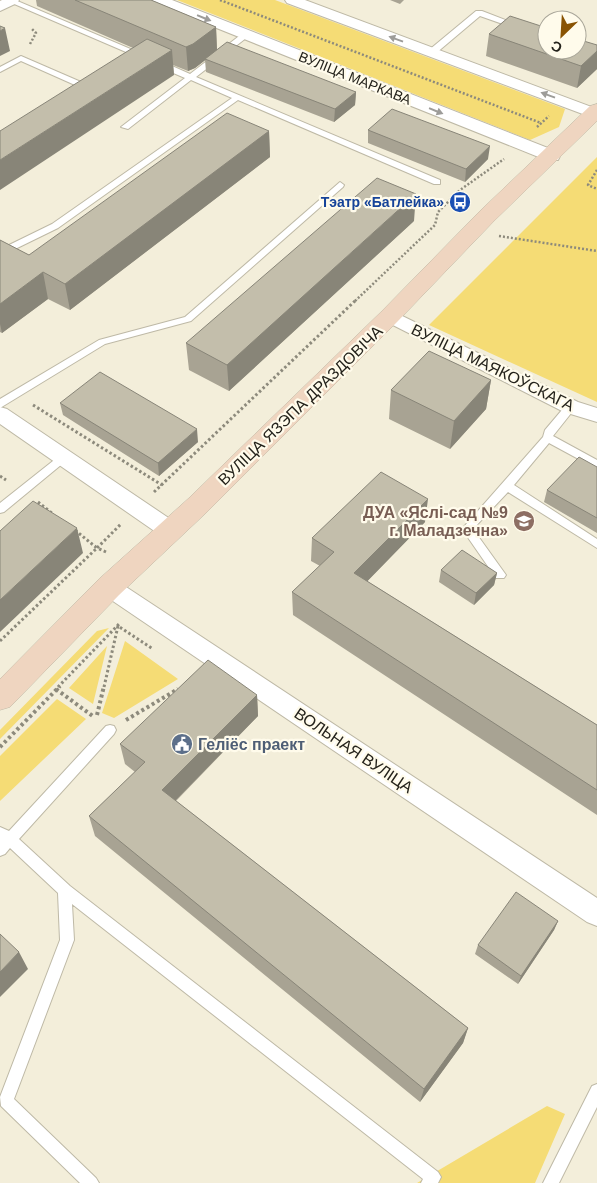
<svg xmlns="http://www.w3.org/2000/svg" width="597" height="1183" font-family="Helvetica,sans-serif">
<rect width="100%" height="100%" fill="#f3eeda"/>
<path fill="#f5dc75" d="M177,0H275L565,109L559,127L530,140Z
M597,157V402L429,325Z
M109,628L0,739V730L97,631Z
M125,641L178,679L114,718L102,713Z
M107,646L93,704L69,688Z
M57,699L86,719L0,801V756Z
M547,1106L565,1114L535,1183H417Z"/>
<g fill="none" stroke-linecap="round" stroke-linejoin="round">
<g stroke="#beb9a6" stroke-width="2">
<path id="lane" d="M5,0H15L147,56L140,58Z
M476,11H482L521,26L514,28L480,16L435,54H429V50Z
M243,33L250,35L196,77L440,180V184H434L238,100L58,228L11,251H5V247L52,224L232,98L191,80L128,129L121,127L185,78L157,66V62H163L190,74Z
M21,56L81,82L84,89L78,97H72L71,95L76,89L75,85L21,61L0,72V67Z
M340,182L344,185L343,187L191,321L105,344L0,408V399L99,340L185,317Z
M571,403L576,407L553,436L597,460V469L549,443L514,485L597,539V548L508,492L473,529L506,575L504,578H496L462,529L543,437L545,430L567,404Z
M63,453L68,457L67,460L4,512L0,513V503Z
M110,725L114,726L116,730L114,734L19,839L70,886L438,1172L441,1177L438,1183H421L423,1179L72,904L74,940L14,1099L96,1178L99,1183H80L1,1106L0,1097L60,940L58,893L10,848L5,854L0,856V827L9,831L106,726Z
M597,1084V1107L559,1183H543L592,1086Z"/>
</g>
<g stroke="#beb9a6" stroke-width="2">
<path id="street" d="M2,0H19L17,3L0,11V1Z
M152,0H172L558,152L560,156L558,160H546L154,3Z
M285,0H305L597,109V117L588,116L287,3Z
M390,310L578,402L597,408V422L564,412L383,320L381,316L383,312Z
M0,407L7,409L179,525L182,531L179,537L171,539L163,537L0,424Z
M109,578L117,581L597,898V926L587,922L101,593L98,587L101,581Z"/>
</g>
<g stroke="#beb9a6" stroke-width="1">
<path id="secondary" d="M597,104V121L494,221L398,321L207,512L119,595L10,707L0,710V679L99,579L189,498L382,311L480,211L590,106Z"/>
</g>
<path stroke="#8d8a7c" stroke-width="2.5" stroke-dasharray="2 2" stroke-linecap="butt" d="M220,0L541,123
M30,44L36,33L32,29
M537,127L549,116
M597,170L588,185L597,189
M499,236L597,251
M355,301L435,225L438,212L460,190L504,159"/>
<path stroke="#8d8a7c" stroke-width="3" stroke-dasharray="2.5 2.5" stroke-linecap="butt" d="M33,405L162,485
M0,476L6,480
M154,492L357,299
M38,502L53,514
M106,552L97,548L121,524
M0,641L97,548L76,531
M58,687L120,623
M104,687L118,626L153,649"/>
<path stroke="#8d8a7c" stroke-width="4" stroke-dasharray="3 3" stroke-linecap="butt" d="M56,689L94,717
M97,715L104,686
M126,720L178,689
M0,747L60,686"/>
<use href="#lane" fill="#fff" fill-rule="evenodd"/>
<use href="#street" fill="#fff" fill-rule="evenodd"/>
<use href="#secondary" fill="#efd5c0" fill-rule="evenodd"/>
</g>
<path fill="#a8a393" d="M36,0H151L216,27L217,50L356,92L355,105L334,122L206,72L205,60L195,68L188,71L173,65L174,75L133,48L37,6Z
M390,0H404L400,4Z
M489,34L597,45V69L577,88L486,56Z
M368,130L488,159L465,182L368,143Z
M269,131L270,157L70,310L48,299L2,333L0,332V240L29,255Z
M414,221L229,391L189,370L186,343Z
M491,380L486,409L450,449L389,419L391,390Z
M60,403L198,442L159,476L63,415Z
M597,467V533L544,502L547,490Z
M425,522L367,581L597,725V815L293,615L292,592L320,566L311,561L312,538Z
M441,570L497,573L494,585L474,605L439,582Z
M257,695L258,716L176,801L468,1028L463,1043L420,1102L95,836L89,816L135,772L125,764L120,744Z
M558,921L554,930L518,984L475,954L478,945Z"/>
<path fill="#888578" d="M216,27L217,51L195,68L188,71L186,47Z
M5,28L10,51L0,56V31Z
M172,50L174,75L0,190V160Z
M597,51V69L577,88L581,66Z
M356,92L355,105L334,122L335,109Z
M269,131L270,157L70,310L65,284Z
M490,146L488,159L465,182L466,169Z
M416,194L414,221L229,391L227,365Z
M43,272L48,299L2,333L0,324V304Z
M491,380L486,409L450,449L454,421Z
M197,429L198,442L159,476L158,463Z
M428,499L425,522L353,596L354,573Z
M77,528L83,553L0,632V600Z
M497,573L494,585L474,605L476,593Z
M257,695L258,716L166,810L162,790Z
M558,921L554,930L518,984L521,976Z
M19,952L28,969L0,997V972Z
M468,1028L463,1043L420,1102L424,1089Z"/>
<path fill="#c3beab" stroke="#888578" d="M75,0H151L216,27L193,44L186,47Z
M510,16L547,28V50H577V39L597,45V51L581,66L489,34Z
M0,26L5,28L0,31Z
M147,39L172,50L0,160V131Z
M227,42L356,92L335,109L205,59Z
M392,109L490,146L466,169L368,130Z
M227,113L269,131L65,284L43,272L0,304V240L29,255Z
M377,178L416,194L227,365L186,343Z
M429,351L491,380L454,421L391,390Z
M100,372L197,429L158,463L60,403Z
M579,457L597,467V518L547,490Z
M381,472L428,499L354,573L597,725V790L292,592L334,552L312,538Z
M33,501L77,528L0,600V531Z
M462,550L497,573L476,593L441,570Z
M208,660L257,695L162,790L468,1028L424,1089L89,816L145,762L120,744Z
M516,892L558,921L521,976L478,945Z
M0,934L19,952L0,972Z"/>
<defs><path id="oneway-solid" d="M-6-.8H1V-3.2L6.5 0L1 3.2V.8H-6Z" transform="scale(1.25)"/></defs>
<g fill="#9d9c99">
<use href="#oneway-solid" transform="translate(204 18) rotate(22)"/>
<use href="#oneway-solid" transform="translate(396 39) rotate(-160)"/>
<use href="#oneway-solid" transform="translate(548 95) rotate(-160)"/>
<use href="#oneway-solid" transform="translate(436 111) rotate(22)"/>
</g>
<defs>
<g id="bus-disc" transform="scale(1.125)"><circle r="9.5" fill="#1a4fb4" stroke="#fffbeb"/><path d="M-5-6H5V4H4V6H2V4H-2V6H-4V4H-5ZM-3.5-4V0h7V-4ZM-3.5 1.2v1.5H-2V1.2ZM2 1.2v1.5H3.5V1.2Z" fill="#fff"/></g>
<g id="school-disc" transform="scale(1.125)"><circle r="9.5" fill="#8d6e63" stroke="#fffbeb"/><path d="M0-5L7-2L0 1L-7-2ZM-4 1L0 2.5L4 1V4Q0 6-4 4Z" fill="#fff"/></g>
<g id="civic-disc" transform="scale(1.125)"><circle r="9.5" fill="#5c6f8a" stroke="#fffbeb"/><path d="M-.6-6.5H3V-4.5H.6V-3L4-1V1h2V6H-6V1h2V-1L-.6-3ZM-1.2 2.5V6h2.4V2.5Z" fill="#fff"/></g>
</defs>
<g fill-rule="evenodd">
<use href="#bus-disc" x="460" y="202"/>
<use href="#school-disc" x="524" y="521"/>
<use href="#civic-disc" x="182" y="744"/>
</g>
<g text-anchor="middle" stroke-width="4.5" stroke-linejoin="round" paint-order="stroke">
<g font-size="14" fill="#25231c" stroke="#fffbeb">
<text transform="translate(355 78) rotate(22)" y="5">ВУЛІЦА МАРКАВА</text>
</g>
<g font-size="14" font-weight="bold" fill="#164399" stroke="#fffbeb" text-anchor="end">
<text x="444" y="207">Тэатр «Батлейка»</text>
</g>
<g font-size="16" fill="#25231c" stroke="#fffbeb">
<text transform="translate(493 367) rotate(26)" y="6">ВУЛІЦА МАЯКОЎСКАГА</text>
<text transform="translate(300 405) rotate(-44)" y="6">ВУЛІЦА ЯЗЭПА ДРАЗДОВІЧА</text>
<text transform="translate(354 750) rotate(34)" y="6">ВОЛЬНАЯ ВУЛІЦА</text>
</g>
<g font-size="16" font-weight="bold" fill="#785e54" stroke="#fffbeb" text-anchor="end">
<text x="508" y="518">ДУА «Яслі-сад №9<tspan x="508" dy="18">г. Маладзечна»</tspan></text>
</g>
<g font-size="16" font-weight="bold" fill="#4e5e75" stroke="#fffbeb" text-anchor="start">
<text x="198" y="750">Геліёс праект</text>
</g>
</g>
<g transform="translate(562 35) rotate(205)"><circle r="24" fill="#fffbeb" stroke="#a8a598"/>
<path d="M0-4L9 19L0 12L-9 19Z" fill="#895302"/>
<text y="-8" font-size="14" font-weight="bold" text-anchor="middle" fill="#25231c">С</text>
</g>
</svg>
